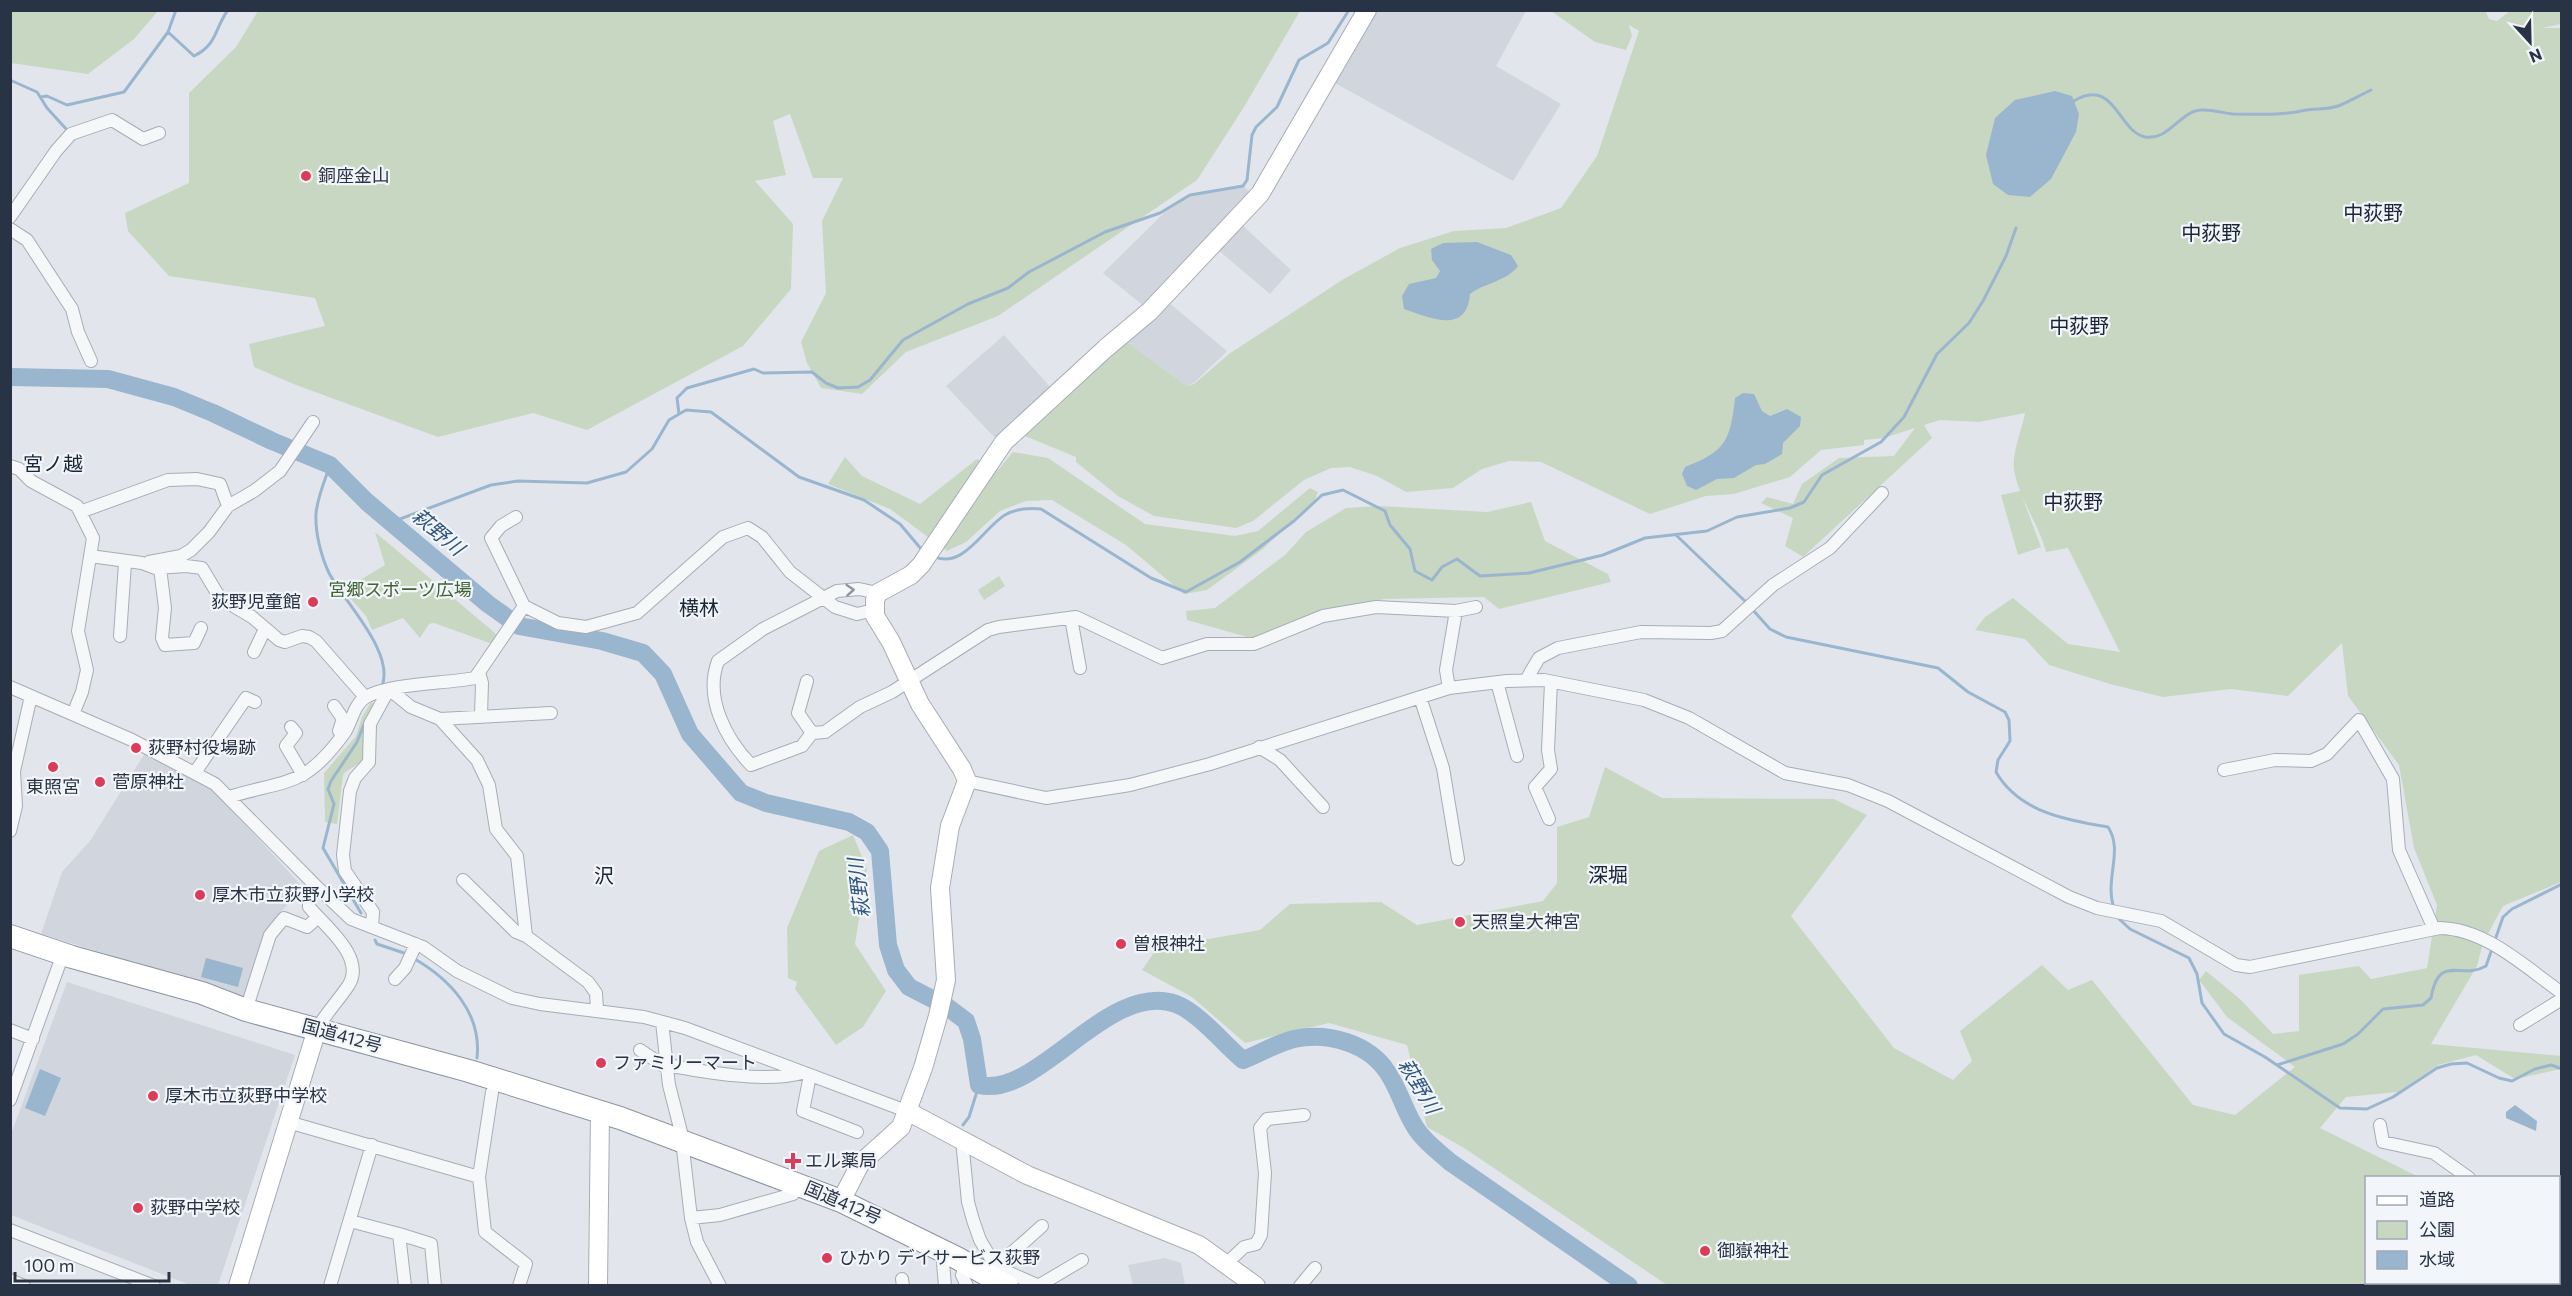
<svg xmlns="http://www.w3.org/2000/svg" width="2572" height="1296" font-family="Commissioner,'Noto Sans JP',sans-serif">
<rect width="100%" height="100%" fill="#e2e6ec"/>
<path fill="#d0d5de" d="M1375,11H1526L1496,66L1561,104L1513,181L1333,82Z
M1244,187L1253,194L1145,307L1103,273L1165,212L1190,196Z
M1241,224L1291,270L1270,294L1217,249Z
M1168,302L1227,351L1194,383L1187,386L1124,340Z
M1004,335L1051,388L996,439L946,386Z
M145,753L213,789L299,883L300,890L268,927L245,997L41,934L62,872L90,841Z
M67,982L295,1055L218,1285H190L11,1215L10,1137Z
M1165,1258L1181,1263L1185,1285H1133L1128,1265Z"/>
<path fill="#c8d7c2" d="M2485,10L2489,19L2497,21L2510,11H2561V24L2542,28H2562L2561,882L2503,906L2483,943L2477,966L2431,1044L2561,1056V1069L2515,1079L2476,1055L2438,1065L2398,1092L2346,1097L2320,1128L2419,1177L2366,1178V1282H2558L2559,1232H2561V1285H1667L1464,1148L1427,1127L1407,1045L1329,1023L1245,1043L1192,997L1142,970L1157,948L1260,930L1290,904L1381,902L1417,925L1543,901L1557,883V827L1589,817L1605,767L1662,798L1834,799L1867,815L1791,916L1894,1048L1953,1080L1972,1061L1960,1031L2042,965L2068,990L2092,980L2193,1105L2235,1115L2295,1067L2227,1017L2199,980L2206,971L2240,999L2273,1034L2299,1031V975L2359,966L2371,979L2427,968L2437,905L2414,848L2399,765L2348,696L2342,643L2288,696L2231,689L2163,697L2110,684L2049,665L2025,639L1975,630L1985,617L2013,598L2068,644L2120,652L2068,548L2046,552C2039,524 2018,498 2014,469C2012,452 2022,430 2025,413L1979,422L1940,420L1924,425L1932,438L1803,557L1785,546L1793,518L1761,503L1767,497L1793,504L1802,484L1839,458L1894,456L1915,428L1884,438L1864,440V445L1821,450L1790,477L1734,494L1706,496L1650,514L1541,462L1509,461L1482,469L1453,488L1406,492L1377,476L1350,467L1331,468L1304,480L1253,521L1236,528L1154,516L1118,496L1076,462V457L1025,436L1124,340L1187,386L1194,384L1229,354L1342,280L1400,248L1454,231L1506,228L1561,208L1597,156L1639,31L1629,25L1632,36L1626,50L1595,42L1551,11Z
M10,11L11,10L158,11L134,39L88,74L11,63Z
M258,11V10L1300,11L1244,107L1197,180L998,316L906,352L862,394L821,388L807,363L801,342L826,293L822,221L843,178H813L790,114L773,121L786,175L755,181L793,224L791,289L743,346L587,430L533,413L438,437L296,385L254,367L249,344L325,326L315,298L169,276L128,231L125,213L189,183V93L236,47Z
M1013,452L1048,458L1145,524L1235,536L1258,531L1310,488L1318,492L1315,500L1263,549L1207,590L1184,594L1126,545L1052,500L1026,501L1000,511L966,542L947,551L890,509L828,484L845,457L862,476L920,504L977,459L998,470Z
M2020,491L2041,547L2018,555L2001,495Z
M1531,502L1545,541L1608,574L1611,582L1499,609L1484,597L1384,599L1311,615L1251,638L1187,620L1186,611L1215,608L1285,555L1306,532L1346,508L1379,506L1487,512Z
M375,532L495,633L498,640L495,645L434,623L429,624L420,638L403,618L372,630L366,616L343,590L385,565Z
M999,576L1005,586L984,600L978,590Z
M371,702L374,704C355,731 372,743 362,760C357,767 348,768 343,775L337,824L325,822L324,773L356,736L362,717Z
M853,835L867,869L855,944L886,991L863,1027L836,1045L795,989L797,982L788,978L787,928L819,851Z"/>
<path fill="#9ab6cf" d="M2055,91L2072,96L2079,114L2076,132L2051,179L2030,197L2008,195L1993,184L1986,155L1995,118L2015,100Z
M1477,242L1511,255L1518,266C1507,281 1485,283 1470,294C1467,336 1428,317 1404,309L1402,296L1409,284L1436,278L1440,271L1432,260L1431,249L1443,243Z
M1743,393L1754,394L1762,411L1770,416L1787,409L1801,417L1800,426L1783,443L1782,454L1765,464L1756,465L1734,478L1717,479L1696,490L1687,486L1682,474L1685,467C1726,451 1730,441 1735,398Z
M206,958L243,968L238,987L201,977Z
M40,1069L61,1078L45,1116L25,1108Z
M2515,1105L2537,1121L2536,1131L2506,1118V1112Z"/>
<g fill="none" stroke-linecap="round" stroke-linejoin="round">
<path stroke="#9ab6cf" stroke-width="3" d="M168,32L194,56C218,44 214,29 228,10
M10,80L37,92L47,108L68,131
M41,97L47,96L67,105L124,92L168,32L176,10
M2072,102C2115,75 2117,131 2145,137C2169,141 2180,111 2201,110C2211,109 2223,113 2233,114C2260,114 2279,116 2306,110C2316,108 2328,110 2338,106C2349,102 2360,95 2371,90
M679,414L677,398L687,388L754,369L763,373L812,372L826,383L838,388L858,387L870,380L903,340L968,304L1008,288L1029,272L1105,232L1160,213L1190,195L1243,186L1247,180L1252,135L1256,127L1277,107L1299,60L1328,43L1349,10
M330,465C325,480 317,498 316,514C315,532 321,556 329,573C344,602 395,652 382,686
M395,524L400,519L491,485L518,481L587,483L626,472L652,449L669,420L686,410L711,412L799,477L864,500L900,524L922,550
M1676,535L1748,604
M933,556C963,571 984,527 1005,515C1016,508 1029,508 1041,509L1151,578L1186,592L1240,562L1294,521L1322,495L1343,490L1385,511L1390,525L1410,549L1415,571L1432,580L1442,567L1457,559L1480,576L1529,573L1603,555L1645,538L1707,531L1737,517L1790,508L1804,502L1822,475L1881,442L1904,417L1937,354L1969,323L1983,301L2006,256L2016,228
M1752,609L1770,629L1786,637L1938,668L1968,692L2005,712L2009,720L2010,741L1998,760L1996,772C2019,812 2066,820 2108,827C2124,851 2104,879 2114,908
M361,913L323,848L334,804L328,789L331,781L357,742L365,722
M2117,917L2130,929L2189,958L2197,974L2202,1003L2224,1034L2265,1057L2340,1108L2367,1109L2393,1097L2437,1068L2451,1064L2467,1063L2499,1078L2512,1081L2535,1069L2551,1065L2562,1069
M375,940L377,944L407,954
M2494,943L2503,917L2512,909L2562,884
M413,958C450,979 482,1013 477,1058
M2277,1065L2343,1044L2358,1034L2383,1009L2423,1005L2431,998C2439,952 2461,981 2486,966L2492,949
M963,1125L969,1117L979,1085"/>
<path stroke="#9ab6cf" stroke-width="18" d="M10,377L108,379L174,397L213,413L272,441L330,465L367,502L488,604L519,626L602,641L643,653L663,674L690,734L741,793L766,803L849,822L867,832L880,851L888,945L896,970L909,987L946,1006L966,1021L972,1039L979,1085C1038,1099 1108,980 1176,1004C1198,1012 1225,1045 1243,1060C1259,1054 1277,1043 1294,1039C1328,1032 1369,1043 1388,1073C1400,1091 1405,1113 1417,1130C1426,1143 1439,1152 1450,1162L1629,1286"/>
<g stroke="#a6adb7" stroke-width="14">
<path id="street" d="M10,217L56,151L71,134L112,120L143,139L159,133
M10,229L27,240L72,309L78,332L91,361
M10,466L19,469L31,481L77,506L93,538L78,631L87,670L82,692L73,714
M80,512L168,480L197,479L220,484L228,506
M516,517L501,526L491,538L524,606
M90,556L142,563L155,568L186,566L202,568L220,598L252,617L279,640L285,642L302,636L309,637L316,641L365,697
M149,562L181,556L191,550L209,532L228,506L254,491L280,471L313,422
M160,568L165,608L162,638L165,645L194,643L201,628
M878,593L859,589L837,591L763,629L718,661C704,698 726,739 751,765L802,746L812,733L825,732L860,707L892,692L988,630L999,627L1076,617L1162,658L1207,644H1254L1323,616L1376,607L1456,611L1476,607
M1071,618L1080,668
M120,636L125,563
M254,652L265,629
M479,672L482,683L481,715
M1526,680L1539,658L1558,648L1641,632L1711,633L1722,631L1773,585L1830,548L1882,493
M807,681L798,713L812,733
M1497,682L1517,756
M10,687L132,740L215,784L315,885
M1449,688L1446,670L1456,611
M1420,697L1443,768L1458,859
M334,706L343,719L339,731
M440,719L551,713
M291,727L296,733L286,746L303,775
M1259,747L1280,760L1323,807
M2224,770L2275,760L2311,761L2327,754L2359,720L2393,779L2399,850L2434,929
M196,771L246,698L255,702
M967,781L1046,798L1130,785L1210,764L1449,688L1507,681L1544,680L1644,700L1689,718L1785,773L1848,785L1888,801L2069,897L2097,908L2161,921L2236,965L2250,967L2440,928C2486,929 2525,967 2562,993
M229,797C288,779 305,788 345,732C352,721 354,704 366,697C391,683 444,684 475,678L524,606L558,623L586,627L637,613L723,537L748,528L762,537L790,572L835,607L857,614L874,610
M1549,819L1535,787L1551,769L1548,750L1551,682
M10,831L16,806L14,771L31,696
M463,880L516,932L526,936
M372,926L373,912L345,871L343,855L350,791L355,778L369,762L370,724L389,689L411,707L440,719L477,760L489,785L496,829L517,856L526,936L588,982L596,993L597,1010
M395,979L405,968L416,944
M246,1010L270,935L284,918L307,927L318,917
M662,1022L669,1085L681,1132L691,1218L697,1242L720,1286
M2520,1025L2562,999
M317,1029C326,1013 338,1001 348,986C367,958 325,926 309,907V896L315,885L351,919L423,947L457,971L512,998L540,1004L644,1017L685,1028L909,1112
M10,1030L33,1039
M640,1050L667,1068
M667,1065C704,1072 766,1083 802,1073
M810,1075L803,1111L857,1132
M492,1092L479,1177L485,1232L526,1264L519,1286
M10,1100L59,965
M288,1122L479,1177
M2380,1125L2383,1142L2434,1153L2469,1178
M962,1140L968,1202L973,1220L980,1240L996,1267L995,1278
M2558,1209L2562,1210
M691,1218L720,1215L793,1194L800,1184
M350,1221L399,1234L405,1286
M10,1230L154,1286
M399,1234L431,1244L435,1286
M942,1250L945,1286
M967,1263L962,1275L967,1286
M1226,1264L1244,1247L1256,1244L1261,1235L1265,1173L1260,1128L1267,1119L1304,1115
M902,1279L903,1286
M10,1280L24,1286
M1037,1285L996,1267L1042,1226
M330,1286L372,1145
M1038,1286L1082,1260
M1300,1286L1315,1268"/>
</g>
<g stroke="#a6adb7" stroke-width="20">
<path id="secondary" d="M909,1112L1027,1175L1199,1245L1256,1286
M841,1201L860,1164L901,1127L923,1068L938,1016L946,980L940,888L950,826L967,781L962,769L920,704L891,642L875,616V600L878,593L911,575L921,565L1004,442L1106,348L1150,311L1260,194L1367,10
M238,1286L317,1029
M598,1286L600,1113"/>
</g>
<g stroke="#8894a4" stroke-width="24">
<path id="highway" d="M10,936L72,957L202,993L246,1010L469,1071L620,1118L841,1201L957,1258L1007,1286"/>
</g>
<use href="#street" stroke="#f5f7f9" stroke-width="12"/>
<use href="#secondary" stroke="#fff" stroke-width="18"/>
<use href="#highway" stroke="#fff" stroke-width="22"/>
</g>
<defs><path id="oneway-chevron" d="M-2-3.5L2.5 0L-2 3.5" fill="none" stroke-width="1.6" stroke-linecap="round" stroke-linejoin="round" transform="scale(1.5)"/></defs>
<use stroke="#8e96a0" href="#oneway-chevron" transform="translate(850 590) rotate(-4)"/>
<g fill="#dc3c5a" stroke="#f2f5f9" stroke-width="2">
<circle cx="306" cy="176" r="6"/>
<circle cx="313" cy="602" r="6"/>
<circle cx="136" cy="748" r="6"/>
<circle cx="53" cy="767" r="6"/>
<circle cx="100" cy="782" r="6"/>
<circle cx="200" cy="895" r="6"/>
<circle cx="1460" cy="922" r="6"/>
<circle cx="1121" cy="944" r="6"/>
<circle cx="601" cy="1063" r="6"/>
<circle cx="153" cy="1096" r="6"/>
<path d="M790 1152h6v6h6v6h-6v6h-6v-6h-6v-6h6z"/>
<circle cx="138" cy="1208" r="6"/>
<circle cx="1705" cy="1251" r="6"/>
<circle cx="827" cy="1258" r="6"/>
</g>
<g text-anchor="middle" stroke-width="4.5" stroke-linejoin="round" paint-order="stroke">
<g font-size="18" fill="#283446" stroke="#f2f5f9" text-anchor="start">
<text x="318" y="182">銅座金山</text>
<text x="301" y="608" text-anchor="end">荻野児童館</text>
<text x="148" y="754">荻野村役場跡</text>
<text x="112" y="788">菅原神社</text>
<text x="53" y="793" text-anchor="middle">東照宮</text>
<text x="212" y="901">厚木市立荻野小学校</text>
<text x="1472" y="928">天照皇大神宮</text>
<text x="1133" y="950">曽根神社</text>
<text x="613" y="1069">ファミリーマート</text>
<text x="165" y="1102">厚木市立荻野中学校</text>
<text x="805" y="1167">エル薬局</text>
<text x="150" y="1214">荻野中学校</text>
<text x="1717" y="1257">御嶽神社</text>
<text x="839" y="1264">ひかり デイサービス荻野</text>
</g>
<g font-size="18" fill="#3f6334" stroke="#f2f5f9">
<text x="400" y="596">宮郷スポーツ広場</text>
</g>
<g font-size="18" fill="#283446" stroke="#f2f5f9">
<text transform="translate(342 1036) rotate(15)" y="6">国道412号</text>
<text transform="translate(843 1203) rotate(23)" y="6">国道412号</text>
</g>
<g font-size="20" fill="#1a2537" stroke="#f2f5f9">
<text x="2373" y="220">中荻野</text>
<text x="2211" y="240">中荻野</text>
<text x="2079" y="333">中荻野</text>
<text x="53" y="471">宮ノ越</text>
<text x="2073" y="509">中荻野</text>
<text x="699" y="615">横林</text>
<text x="1608" y="882">深堀</text>
<text x="604" y="883">沢</text>
</g>
<g font-size="20" font-style="italic" fill="#2e557e" stroke="#f2f5f9">
<text transform="translate(438 532) rotate(40)" y="7">萩野川</text>
<text transform="translate(859 888) rotate(-97)" y="7">萩野川</text>
<text transform="translate(1419 1086) rotate(59)" y="7">萩野川</text>
</g>
</g>
<rect width="2572" height="1296" fill="none" stroke="#283446" stroke-width="24"/>
<rect x="2365" y="1176" width="195" height="108" fill="#f2f5f9" stroke="#a1a8b1" stroke-width="1.5"/>
<rect x="2377" y="1196" width="30" height="9" fill="#ffffff" stroke="#a1a8b1" stroke-width="1.5"/>
<text x="2419" y="1206" font-size="18" fill="#283446">道路</text>
<rect x="2377" y="1221" width="30" height="18" fill="#c8d7c2" stroke="#a1a8b1" stroke-width="1.5"/>
<text x="2419" y="1236" font-size="18" fill="#283446">公園</text>
<rect x="2377" y="1251" width="30" height="18" fill="#9ab6cf" stroke="#a1a8b1" stroke-width="1.5"/>
<text x="2419" y="1266" font-size="18" fill="#283446">水域</text>
<g transform="translate(2530 42) rotate(158)" stroke="#f2f5f9" stroke-width="4.5" paint-order="stroke">
<path d="M0-4.5L10 22L0 15L-10 22Z" fill="#283446"/>
<text y="-9" font-size="16" font-weight="bold" text-anchor="middle" fill="#283446">N</text>
</g>
<path d="M15 1272v9h154v-9" fill="none" stroke="#283446" stroke-width="3"/>
<text x="24" y="1272" font-size="18" fill="#283446" stroke="#f2f5f9" stroke-width="4.5" paint-order="stroke">100 m</text>
</svg>
